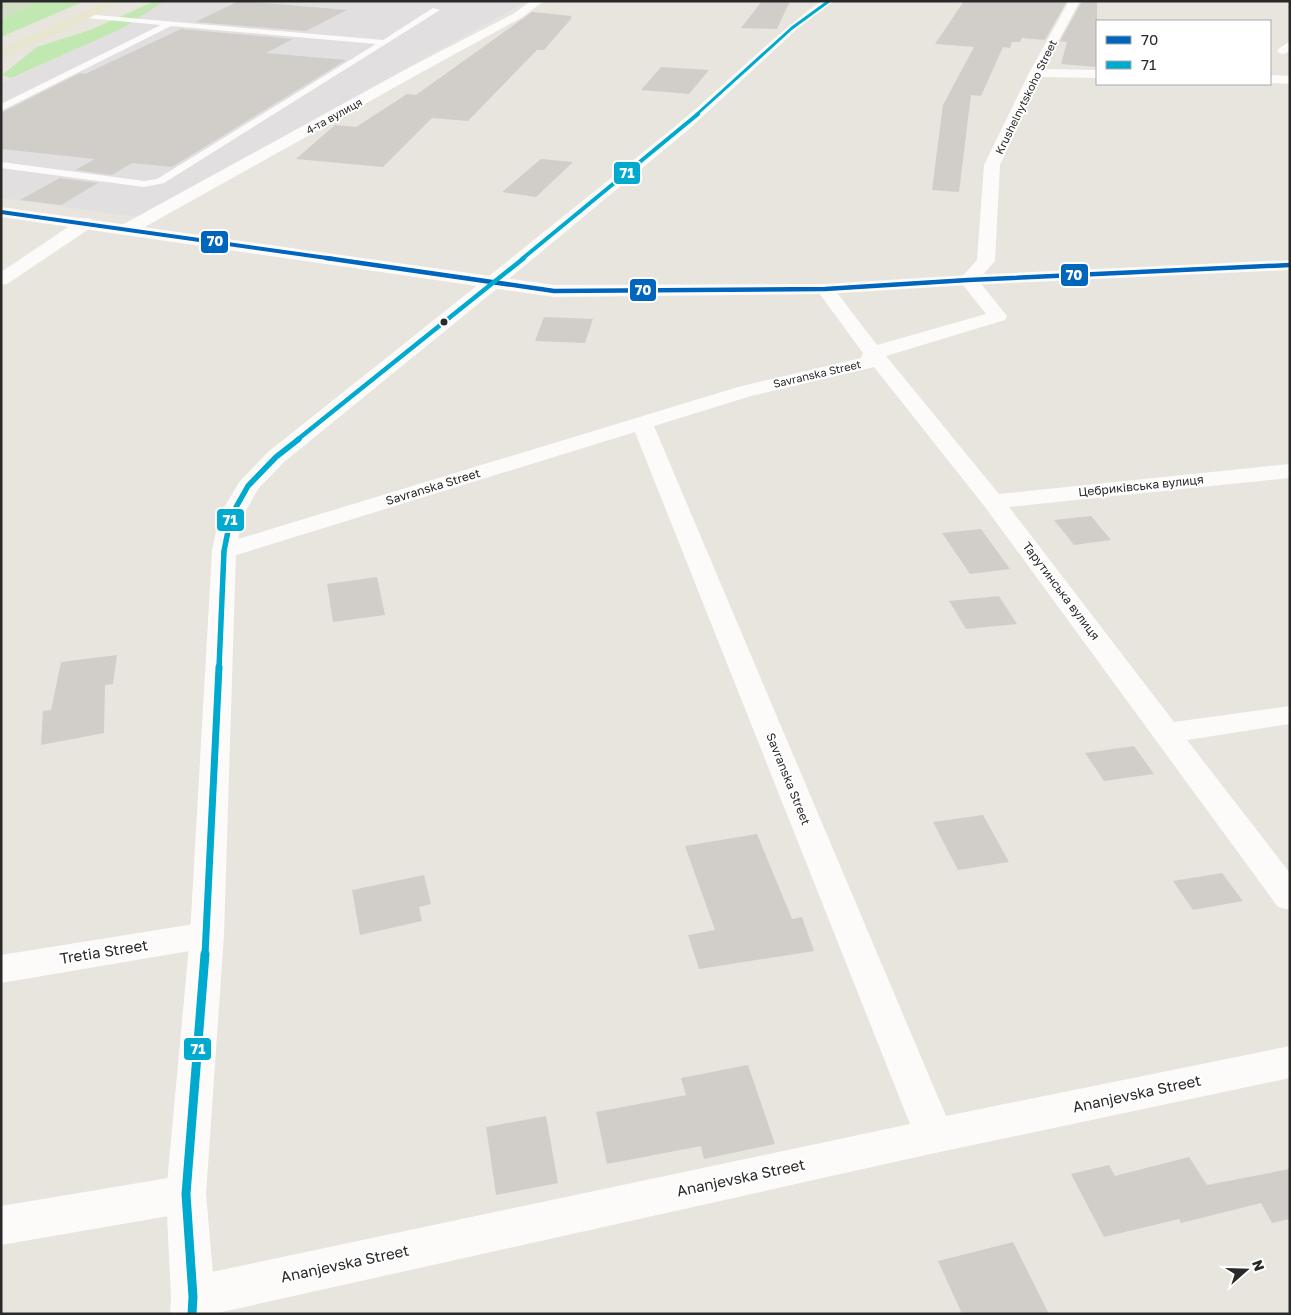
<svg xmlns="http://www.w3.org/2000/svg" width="1291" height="1315" font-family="'Golos Text',sans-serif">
<rect width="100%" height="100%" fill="#e8e5de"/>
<path fill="#e2dfe1" d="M163,1H528L137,217L1,198V83L121,29Z"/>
<path fill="#c2e8b2" d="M40,1H85L1,37V20Z
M153,2H163L121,29L11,78L2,75L37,47L90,30Z"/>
<path fill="#d1dec4" d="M1,1H40L1,20Z"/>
<path fill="#d1cec9" d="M239,1H243L347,10L306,31L195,22Z
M762,1H790L777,29L741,28Z
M964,1H1067L1045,40L1022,38L1020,42H1012L1010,48L1003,47L981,96L971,95L959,192L932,190L943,105L974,47L935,44Z
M1082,1H1097V67L1061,64L1067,42L1060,41Z
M532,12L572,16L570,18H572L544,50H537L468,121L432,118L383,167L296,159L335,125L356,127L407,94L416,95Z
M181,29L293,39L266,53L346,60L172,167L132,163L112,175L75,170L95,159L1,149V113L80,73L85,74Z
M661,67L709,70L689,94L641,90Z
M541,159L573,162L536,197L502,192Z
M60,178L98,183L61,205L20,200Z
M544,317L593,319L585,343L535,341Z
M1091,516L1111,540L1074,545L1054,520Z
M981,529L1010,569L970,574L942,533Z
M377,577L385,615L333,622L327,584Z
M999,596L1017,624L966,629L949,601Z
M117,655L113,684L105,685L104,733L41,745L43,711L51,710L61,662Z
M1134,746L1154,774L1104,781L1085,753Z
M983,815L1009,862L958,870L933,822Z
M757,834L792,919L802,917L814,951L699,969L688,935L715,930L685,846Z
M1222,873L1243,901L1193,910L1173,881Z
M424,875L431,904L419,907L422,921L360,935L352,890Z
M748,1065L775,1144L704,1159L701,1146L607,1164L596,1112L686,1095L681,1078Z
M546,1116L558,1183L496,1195L486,1127Z
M1189,1157L1207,1185L1290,1169V1219L1272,1223L1261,1203L1181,1223L1179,1219L1104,1237L1071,1174L1109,1165L1115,1176Z
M1013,1242L1049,1314H962L938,1261Z"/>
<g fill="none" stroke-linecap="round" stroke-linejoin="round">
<path fill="#fcfbfa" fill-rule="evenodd" d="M433,8L440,10L164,183L144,187L1,168V162L144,181L157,179L376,44L171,26L1,111V104L161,25L87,18L83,16L84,14L383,40Z"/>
<path fill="#fcfbfa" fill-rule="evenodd" d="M531,1H544L521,18L422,72L134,233H122L120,229L122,225L412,66L513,14Z
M1069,1H1080L1043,69L1097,70V78L1040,77L1000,165L995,261L978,280L1007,316L1005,320L886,356L999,494L1290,464V478L1009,507L1174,722L1290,706V724L1187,740L1290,873V910L1278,907L985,507L874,367L751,396L654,426L946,1116L1290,1046V1078L935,1153L213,1314H182L178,1312L171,1297L178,1282L193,1276L910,1124L635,432L233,556L224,558L215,556L212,551L215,546L738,387L861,358L863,353L816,289L819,285L825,284L831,285L877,345L986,314L959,280L977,260L984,165L1029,73Z
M1290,41V51L1283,54L1279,53L1277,50Z
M1270,75L1290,76V84L1270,83Z
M86,218L92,219L94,223L92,227L7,284L1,285V272L80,219Z
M207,922L219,926L224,935L219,944L207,948L1,983V955Z
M186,1175L200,1181L206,1194L200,1207L186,1213L1,1245V1206Z"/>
<path fill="#fcfbfa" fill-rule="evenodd" d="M821,1H834L796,30L688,130L499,287L284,462L258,489L243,516L236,551L224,935L206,1194L215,1297L214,1314H170L171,1297L166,1194L190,935L212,551L219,516L240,481L268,452C403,345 538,237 672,129C723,87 768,40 821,1Z"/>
<path fill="#fcfbfa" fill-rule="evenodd" d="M1,207L554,285L825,284L968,275L1290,260V270L968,285L825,294L554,297L1,217Z"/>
<path fill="#e8e5d0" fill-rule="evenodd" d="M107,1H121L63,32L1,58V49Z"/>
<g stroke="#fff" stroke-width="5.5">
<path id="bus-1-far1" d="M1,212L334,259"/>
</g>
<g stroke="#fff" stroke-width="7">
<path id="bus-1" d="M326,258L554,291L825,289L968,280L1290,265"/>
</g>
<g stroke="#fff" stroke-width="5">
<path id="bus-2-far5" d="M696,115L792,28L829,1"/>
</g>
<g stroke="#fff" stroke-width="5.5">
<path id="bus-2-far4" d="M522,259L698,114"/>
</g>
<g stroke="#fff" stroke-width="7">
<path id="bus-2-far3" d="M297,440L524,258"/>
</g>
<g stroke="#fff" stroke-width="9">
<path id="bus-2-far2" d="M219,668L224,551L231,516L248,486L276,457L299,439"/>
</g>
<g stroke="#fff" stroke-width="11">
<path id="bus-2-far1" d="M205,955L219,667"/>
</g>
<g stroke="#fff" stroke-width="12">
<path id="bus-2" d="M192,1314L193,1297L186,1194L205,954"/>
</g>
<use href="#bus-1-far1" stroke="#0065bd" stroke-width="4"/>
<use href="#bus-1" stroke="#0065bd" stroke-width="4.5"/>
<use href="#bus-2-far5" stroke="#00a9ce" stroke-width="3"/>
<use href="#bus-2-far4" stroke="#00a9ce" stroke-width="4"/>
<use href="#bus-2-far3" stroke="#00a9ce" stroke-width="4.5"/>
<use href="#bus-2-far2" stroke="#00a9ce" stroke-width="5.5"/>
<use href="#bus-2-far1" stroke="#00a9ce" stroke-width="7"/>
<use href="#bus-2" stroke="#00a9ce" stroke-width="9"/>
</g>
<circle fill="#292929" stroke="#fff" stroke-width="2" cx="444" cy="322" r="4.5"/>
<g text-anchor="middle" stroke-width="4" stroke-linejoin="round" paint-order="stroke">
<g font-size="11" fill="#292929" stroke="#fff">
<text transform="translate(1026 97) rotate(-64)" y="4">Krushelnytskoho Street</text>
<text transform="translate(334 116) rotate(-29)" y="4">4-та вулиця</text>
<text transform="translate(817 374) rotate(-13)" y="4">Savranska Street</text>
</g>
<g font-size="12" fill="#292929" stroke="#fff">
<text transform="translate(1141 486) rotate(-6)" y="4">Цебриківська вулиця</text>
<text transform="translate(433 487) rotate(-17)" y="4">Savranska Street</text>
<text transform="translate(1061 591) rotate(53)" y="4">Тарутинська вулиця</text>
<text transform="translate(788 779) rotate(68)" y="4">Savranska Street</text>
</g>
<g font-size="15" fill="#292929" stroke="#fff">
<text transform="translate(104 952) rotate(-9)" y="5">Tretia Street</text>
<text transform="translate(1137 1094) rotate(-12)" y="5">Ananjevska Street</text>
<text transform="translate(741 1178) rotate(-12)" y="5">Ananjevska Street</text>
<text transform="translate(345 1264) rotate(-12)" y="5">Ananjevska Street</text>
</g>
</g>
<g stroke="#fff" stroke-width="2">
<rect x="613" y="161" width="28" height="24" rx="5" fill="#00a9ce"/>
<rect x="200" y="230" width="29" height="24" rx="5" fill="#0065bd"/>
<rect x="1060" y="263" width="29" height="24" rx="5" fill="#0065bd"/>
<rect x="629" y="278" width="28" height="24" rx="5" fill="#0065bd"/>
<rect x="216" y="508" width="29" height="24" rx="5" fill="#00a9ce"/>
<rect x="183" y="1037" width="29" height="24" rx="5" fill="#00a9ce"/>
</g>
<g font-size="14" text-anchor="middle" font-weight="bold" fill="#fff">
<text x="627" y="178">71</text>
<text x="215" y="246">70</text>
<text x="1074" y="280">70</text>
<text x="643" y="295">70</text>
<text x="230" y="525">71</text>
<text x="198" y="1054">71</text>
</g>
<rect width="1291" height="1315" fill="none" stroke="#292929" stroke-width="5"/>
<rect x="1096" y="20" width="175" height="65" fill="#ffffff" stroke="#a9a9a9"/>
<rect x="1106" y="36" width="25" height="8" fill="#0065bd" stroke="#a9a9a9"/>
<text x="1141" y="45" font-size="15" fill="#292929">70</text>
<rect x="1106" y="61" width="25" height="8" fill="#00a9ce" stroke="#a9a9a9"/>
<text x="1141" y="70" font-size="15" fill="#292929">71</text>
<g transform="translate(1246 1270) rotate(70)" stroke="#ffffff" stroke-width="4" paint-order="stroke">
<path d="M0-4L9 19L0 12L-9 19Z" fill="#292929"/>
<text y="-8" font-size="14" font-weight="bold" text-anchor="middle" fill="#292929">N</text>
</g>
</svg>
